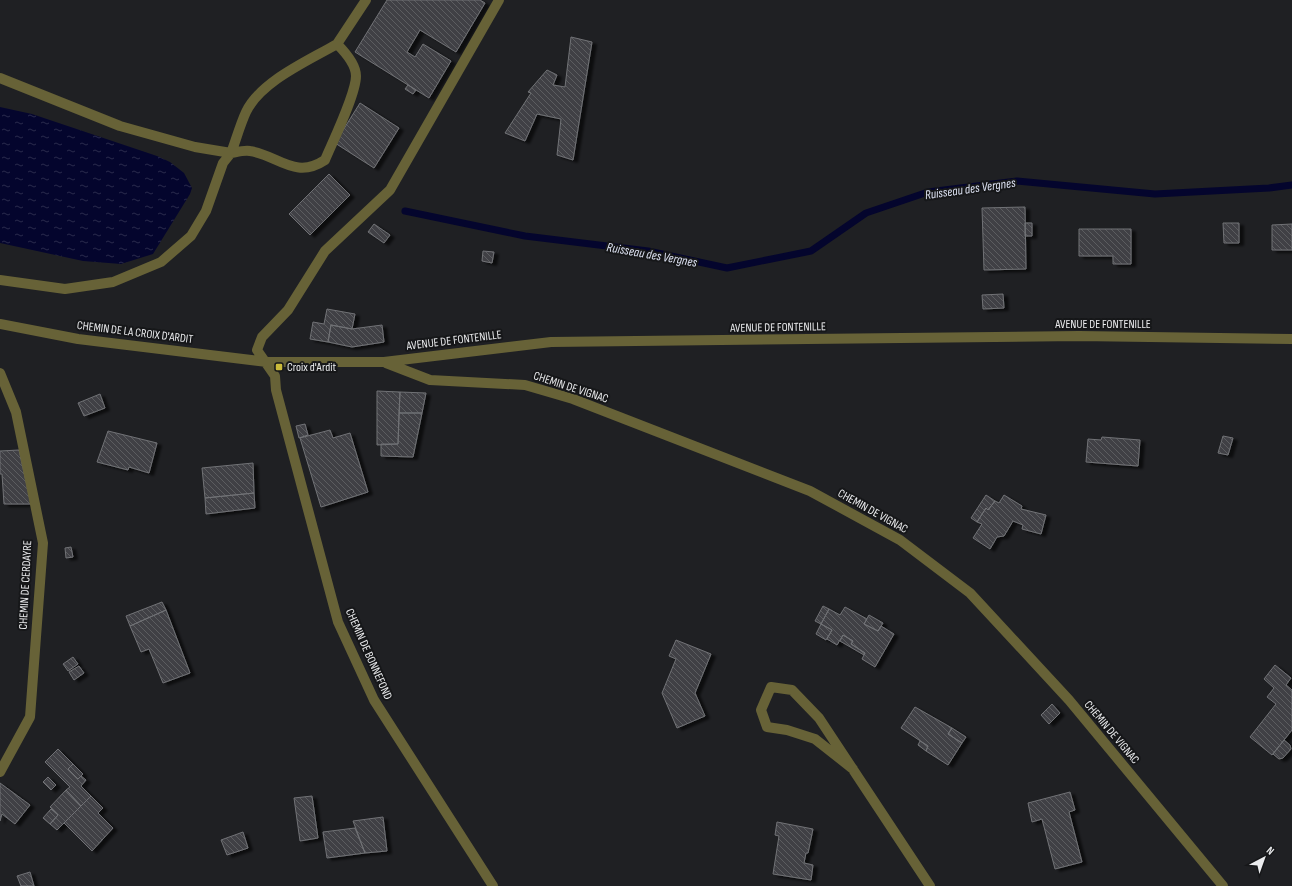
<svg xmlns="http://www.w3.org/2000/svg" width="1292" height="886" font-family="'Sofia Sans Condensed',sans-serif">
<defs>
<pattern id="water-ripples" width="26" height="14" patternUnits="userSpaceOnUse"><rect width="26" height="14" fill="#04052d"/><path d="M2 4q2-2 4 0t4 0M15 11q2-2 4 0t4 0" fill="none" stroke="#292a4c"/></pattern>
<pattern id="building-back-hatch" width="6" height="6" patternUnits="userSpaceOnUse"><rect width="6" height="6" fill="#404145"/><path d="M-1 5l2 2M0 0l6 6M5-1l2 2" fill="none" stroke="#5c5d60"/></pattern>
<filter id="shadow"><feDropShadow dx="4.5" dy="2.5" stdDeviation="1" flood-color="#0009"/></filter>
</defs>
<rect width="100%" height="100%" fill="#1f2023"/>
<path fill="url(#water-ripples)" d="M0,107L32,114L157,156L170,162L184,173L192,188L190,194L153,254L121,264L83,261L0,243Z"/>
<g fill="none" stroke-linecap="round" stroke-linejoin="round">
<path stroke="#04052d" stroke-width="7" d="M405,211L525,236L648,251L727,268L811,251L866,213L928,192L1017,181L1155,194L1269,188L1292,185"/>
</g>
<path fill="url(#building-back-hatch)" stroke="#717276" filter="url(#shadow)" d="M387,0H480L485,3L456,52L420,30L407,52L415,57L423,44L451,61L429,98L355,52Z
M571,37L592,42L573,160L557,155L561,119L537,114L525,141L505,133L531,93L528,92L547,70L557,75L553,85L565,87Z
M408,85L416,90L413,94L405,89Z
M360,103L399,128L374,168L335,143Z
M329,174L350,195L310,235L289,214Z
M1025,207L1026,269L984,270L982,208Z
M1025,223H1032V236H1025Z
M1223,223H1239V243H1224Z
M374,224L390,235L384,243L368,232Z
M1292,224V250H1272V225Z
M1079,229H1131V264H1113V256H1079Z
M483,251L494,252L492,263L482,261Z
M1003,294L1004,308L983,309L982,295Z
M327,309L355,314L352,329L331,325L328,342L310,339L313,322L324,324Z
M331,325L352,329L382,325L384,342L352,347L328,342Z
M377,391L400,392L398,444L377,445Z
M400,392L426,393L422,413H399Z
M100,394L105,408L84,416L78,403Z
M399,413H422L413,457L381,456V444H398Z
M305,424L308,435L299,438L296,426Z
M330,430L333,438L350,433L368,492L321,507L300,438Z
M108,431L157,443L149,473L129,467L128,470L97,462Z
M1223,436L1233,438L1228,455L1218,453Z
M1102,437L1140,440L1138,466L1086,462L1088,439L1101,440Z
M19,450L31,504H4L2,474H0V451Z
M253,463L254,493L205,498L202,468Z
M254,493L255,508L206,514L205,498Z
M986,495L995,501L988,510L986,508L977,522L971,518Z
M1004,495L1022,506L1021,509L1046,515L1041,534L1022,529L1023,525L1013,521L1004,536L997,537L990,549L973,538L982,524L977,522L986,508L988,510L995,501L999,503Z
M71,547L73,557L66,558L65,548Z
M162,602L166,610L130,626L126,616Z
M823,606L829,609L821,624L815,621Z
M845,607L867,619L864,624L878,631L881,626L894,634L875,667L862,659L865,653L851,644L853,641L843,635L837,645L827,639L832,630L821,624L829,609L840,615Z
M166,610L190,673L163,683L149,649L141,652L130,626Z
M869,615L883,623L878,631L864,624Z
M821,624L832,630L826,640L816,634Z
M843,635L853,641L851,644L865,653L864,655L840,641Z
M676,640L711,654L695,693L705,716L677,728L662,693L676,659L669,656Z
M73,657L78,664L68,671L63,664Z
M1275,665L1291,678L1286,685L1292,690V730L1272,755L1250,737L1276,704L1267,697L1274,688L1264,679Z
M79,666L84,673L74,680L69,672Z
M1052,704L1060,713L1049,724L1041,715Z
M915,707L952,728L948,734L962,743L948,765L926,751L928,746L901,728Z
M952,728L966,737L962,743L948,734Z
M1284,740L1290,745L1291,749L1283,758L1279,759L1273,754Z
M920,741L928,746L926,751L918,745Z
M58,749L73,764L68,769L78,779L81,776L86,780L81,786L91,796L81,806L66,790L70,787L45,762Z
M73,764L83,774L78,779L68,769Z
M48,777L56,785L51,790L43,782Z
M0,783L30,805L15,824L2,814L0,821Z
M66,790L81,806L57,830L50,824L58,815L50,807Z
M1070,792L1075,810L1069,812L1082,862L1055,869L1042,819L1032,822L1028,803Z
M91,796L103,808L98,813L113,828L92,851L64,823Z
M312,796L318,838L300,841L294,798Z
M51,809L58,815L50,824L43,818Z
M383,817L387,851L365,853L353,821Z
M777,822L813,829L808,853H806L804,863L813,865L811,880L773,874L779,836L775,835Z
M355,828L365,853L327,858L323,832Z
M243,832L248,848L227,855L221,840Z
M30,872L34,886H21L17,876Z"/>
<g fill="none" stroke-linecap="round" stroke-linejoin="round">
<path stroke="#676237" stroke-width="10" d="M0,78L120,126L195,147L231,153C236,140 240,125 246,112C261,81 308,61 337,44
M0,280L65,289L113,282L161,262L191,236L206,211L223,163L231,153C237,152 244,150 250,151C278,155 295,180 325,160C333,141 356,94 356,76C356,64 345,52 337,44L366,0
M0,324L78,339L267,362H384L551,342L1079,336L1292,339
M386,363L430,380L525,385L573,399L810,491L900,540L970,593L1069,700L1223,886
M0,373L16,412L43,543L30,717L0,772
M853,769L815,739L787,730L767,727L761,710L771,687L792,690L819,718L930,886
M493,886L374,700L338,622L276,390L275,376L257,350L262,337L288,310L325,251L390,190L499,0"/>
</g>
<rect fill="#caba3a" stroke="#161719" stroke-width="1.5" x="275" y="363" width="8" height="8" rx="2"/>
<g text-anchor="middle" stroke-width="4" stroke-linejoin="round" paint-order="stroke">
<g font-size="12" fill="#ebecee" stroke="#161719">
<text x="1103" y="328">AVENUE DE FONTENILLE</text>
<text transform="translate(778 327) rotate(-1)" y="4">AVENUE DE FONTENILLE</text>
<text transform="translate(135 332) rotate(7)" y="4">CHEMIN DE LA CROIX D'ARDIT</text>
<text transform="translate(454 340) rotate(-7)" y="4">AVENUE DE FONTENILLE</text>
<text transform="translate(571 387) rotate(18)" y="4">CHEMIN DE VIGNAC</text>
<text transform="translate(873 511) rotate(29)" y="4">CHEMIN DE VIGNAC</text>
<text transform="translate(25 585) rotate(-87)" y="4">CHEMIN DE CERDAYRE</text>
<text transform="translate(369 654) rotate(66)" y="4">CHEMIN DE BONNEFOND</text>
<text transform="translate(1112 732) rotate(50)" y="4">CHEMIN DE VIGNAC</text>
</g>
<g font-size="12" fill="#ebecee" stroke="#161719" text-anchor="start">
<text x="287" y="371">Croix d'Ardit</text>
</g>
<g font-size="13" font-style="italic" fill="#dce1f1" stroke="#161719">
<text transform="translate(970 188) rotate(-8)" y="5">Ruisseau des Vergnes</text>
<text transform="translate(652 254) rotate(10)" y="5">Ruisseau des Vergnes</text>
</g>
</g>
<g transform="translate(1264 858) rotate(41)" stroke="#161719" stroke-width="3" paint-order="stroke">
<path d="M0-3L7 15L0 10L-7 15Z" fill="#ebecee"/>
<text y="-6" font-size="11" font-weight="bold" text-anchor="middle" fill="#ebecee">N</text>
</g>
</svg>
